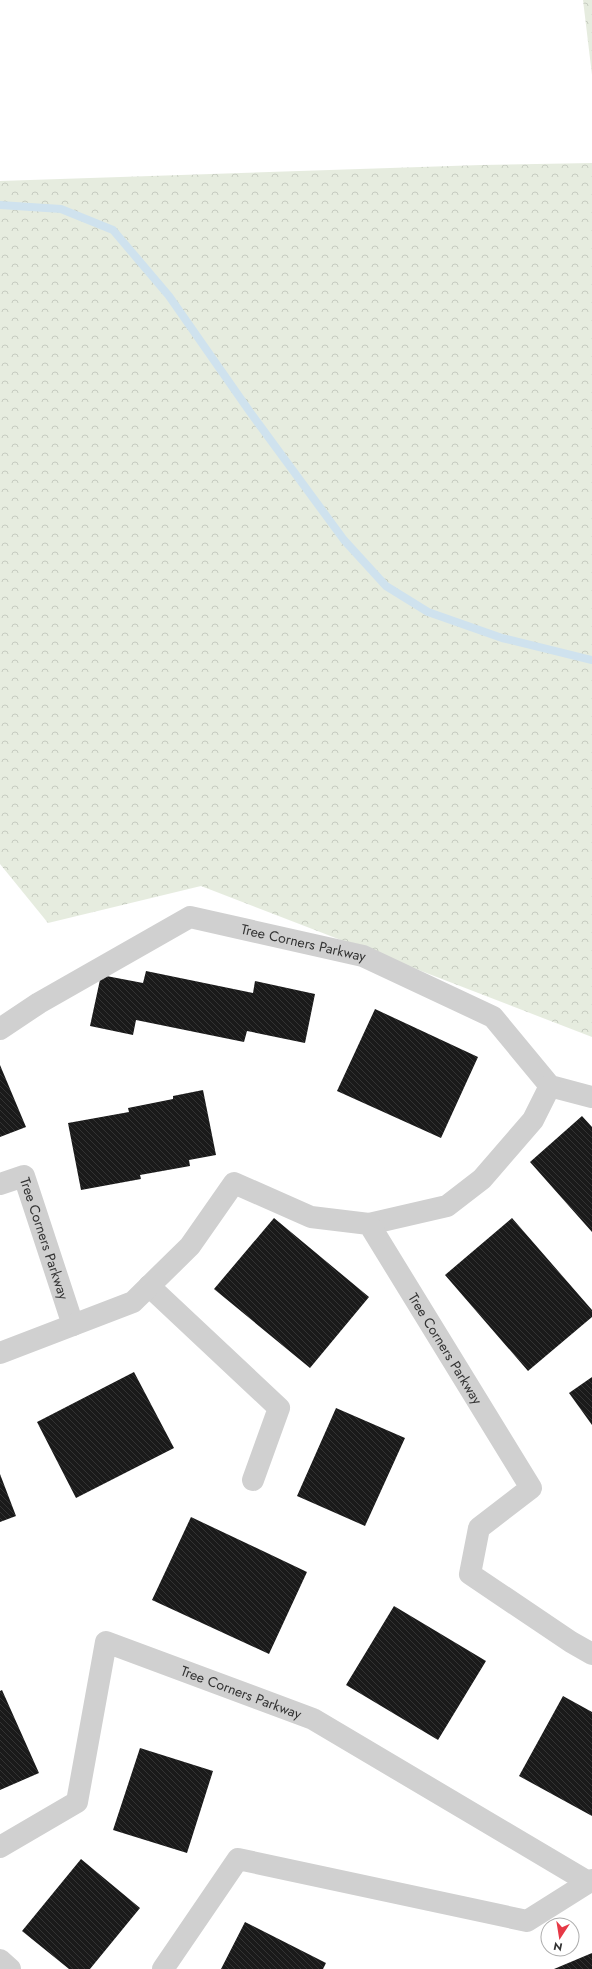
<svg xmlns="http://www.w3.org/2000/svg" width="592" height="1969" font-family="Jost,sans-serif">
<defs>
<pattern id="forest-crowns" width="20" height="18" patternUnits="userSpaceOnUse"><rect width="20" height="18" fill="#e6ecdf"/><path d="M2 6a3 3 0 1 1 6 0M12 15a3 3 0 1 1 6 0" fill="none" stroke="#c6cbc0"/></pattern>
<pattern id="building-back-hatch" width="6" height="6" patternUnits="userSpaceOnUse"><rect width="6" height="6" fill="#1a1a1a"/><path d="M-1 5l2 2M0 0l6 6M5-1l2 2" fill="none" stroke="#333"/></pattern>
</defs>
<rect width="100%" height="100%" fill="#fff"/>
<path fill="url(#forest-crowns)" d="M583,0H592V75Z
M592,163V1037L201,886L48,923L0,864V181L481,165Z"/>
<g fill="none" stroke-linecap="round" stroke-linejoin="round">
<path stroke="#cfe2ee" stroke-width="8" d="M0,205L61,209L113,230L169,296L250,412L344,540L386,586L428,612L502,638L592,660"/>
</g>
<path fill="url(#building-back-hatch)" d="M146,971L253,993L255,981L315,994L305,1043L247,1031L244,1042L136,1020L133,1035L90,1026L101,975L143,983Z
M375,1009L478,1057L441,1138L337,1091Z
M0,1065L26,1127L0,1137Z
M203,1090L216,1155L189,1160L190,1166L140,1175L141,1179L81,1190L68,1123L129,1112L128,1108L173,1099V1096Z
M582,1116L592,1127V1232L530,1162Z
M274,1218L369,1297L310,1368L214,1289Z
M512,1218L592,1310V1317L528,1371L445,1275Z
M134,1372L174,1448L76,1498L37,1422Z
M592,1377V1425L569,1393Z
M336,1408L405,1438L365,1526L297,1496Z
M0,1474L16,1516L0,1522Z
M191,1517L307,1572L269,1654L152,1600Z
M394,1606L486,1661L438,1740L346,1685Z
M2,1690L39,1773L0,1790V1691Z
M563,1696L592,1712V1816L519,1776Z
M140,1748L213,1771L187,1853L113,1830Z
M81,1859L140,1908L90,1969H69L22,1931Z
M245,1922L326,1963L323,1969H221Z
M592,1953V1969H554Z"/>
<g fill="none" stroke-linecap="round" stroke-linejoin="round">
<g stroke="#d0d0d0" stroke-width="22">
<path id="s1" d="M0,1029L39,1003L190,917L363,956L493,1017L550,1086L592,1097"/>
<path id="s2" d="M0,1184L24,1176L73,1325"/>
<path d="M369,1224L447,1206L482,1179L533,1120L550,1086"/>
<path d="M149,1286L279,1408L253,1480"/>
<path id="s3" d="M0,1353L133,1302L190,1246L234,1183L311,1217L369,1224L531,1488L479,1528L470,1574L571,1642L592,1654"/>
<path id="s4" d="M0,1847L77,1802L106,1642L313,1719L588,1882"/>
<path d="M0,1960L10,1969"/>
<path d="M163,1969L238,1859L527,1921L592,1880"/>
</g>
</g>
<g text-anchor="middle" stroke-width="4" stroke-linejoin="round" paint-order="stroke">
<g font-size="14" fill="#333" stroke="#fff">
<text dy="5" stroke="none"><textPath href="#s1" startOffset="337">Tree Corners Parkway</textPath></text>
<text dy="5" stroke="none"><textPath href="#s2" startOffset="91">Tree Corners Parkway</textPath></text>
<text dy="5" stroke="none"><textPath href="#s3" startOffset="588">Tree Corners Parkway</textPath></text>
<text dy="5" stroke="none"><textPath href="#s4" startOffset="396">Tree Corners Parkway</textPath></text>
</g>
</g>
<g transform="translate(560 1937) rotate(192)"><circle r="19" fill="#ffffff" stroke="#adadad"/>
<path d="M0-3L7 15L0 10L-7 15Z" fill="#e63946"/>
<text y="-6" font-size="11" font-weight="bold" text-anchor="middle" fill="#333333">N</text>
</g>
</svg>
